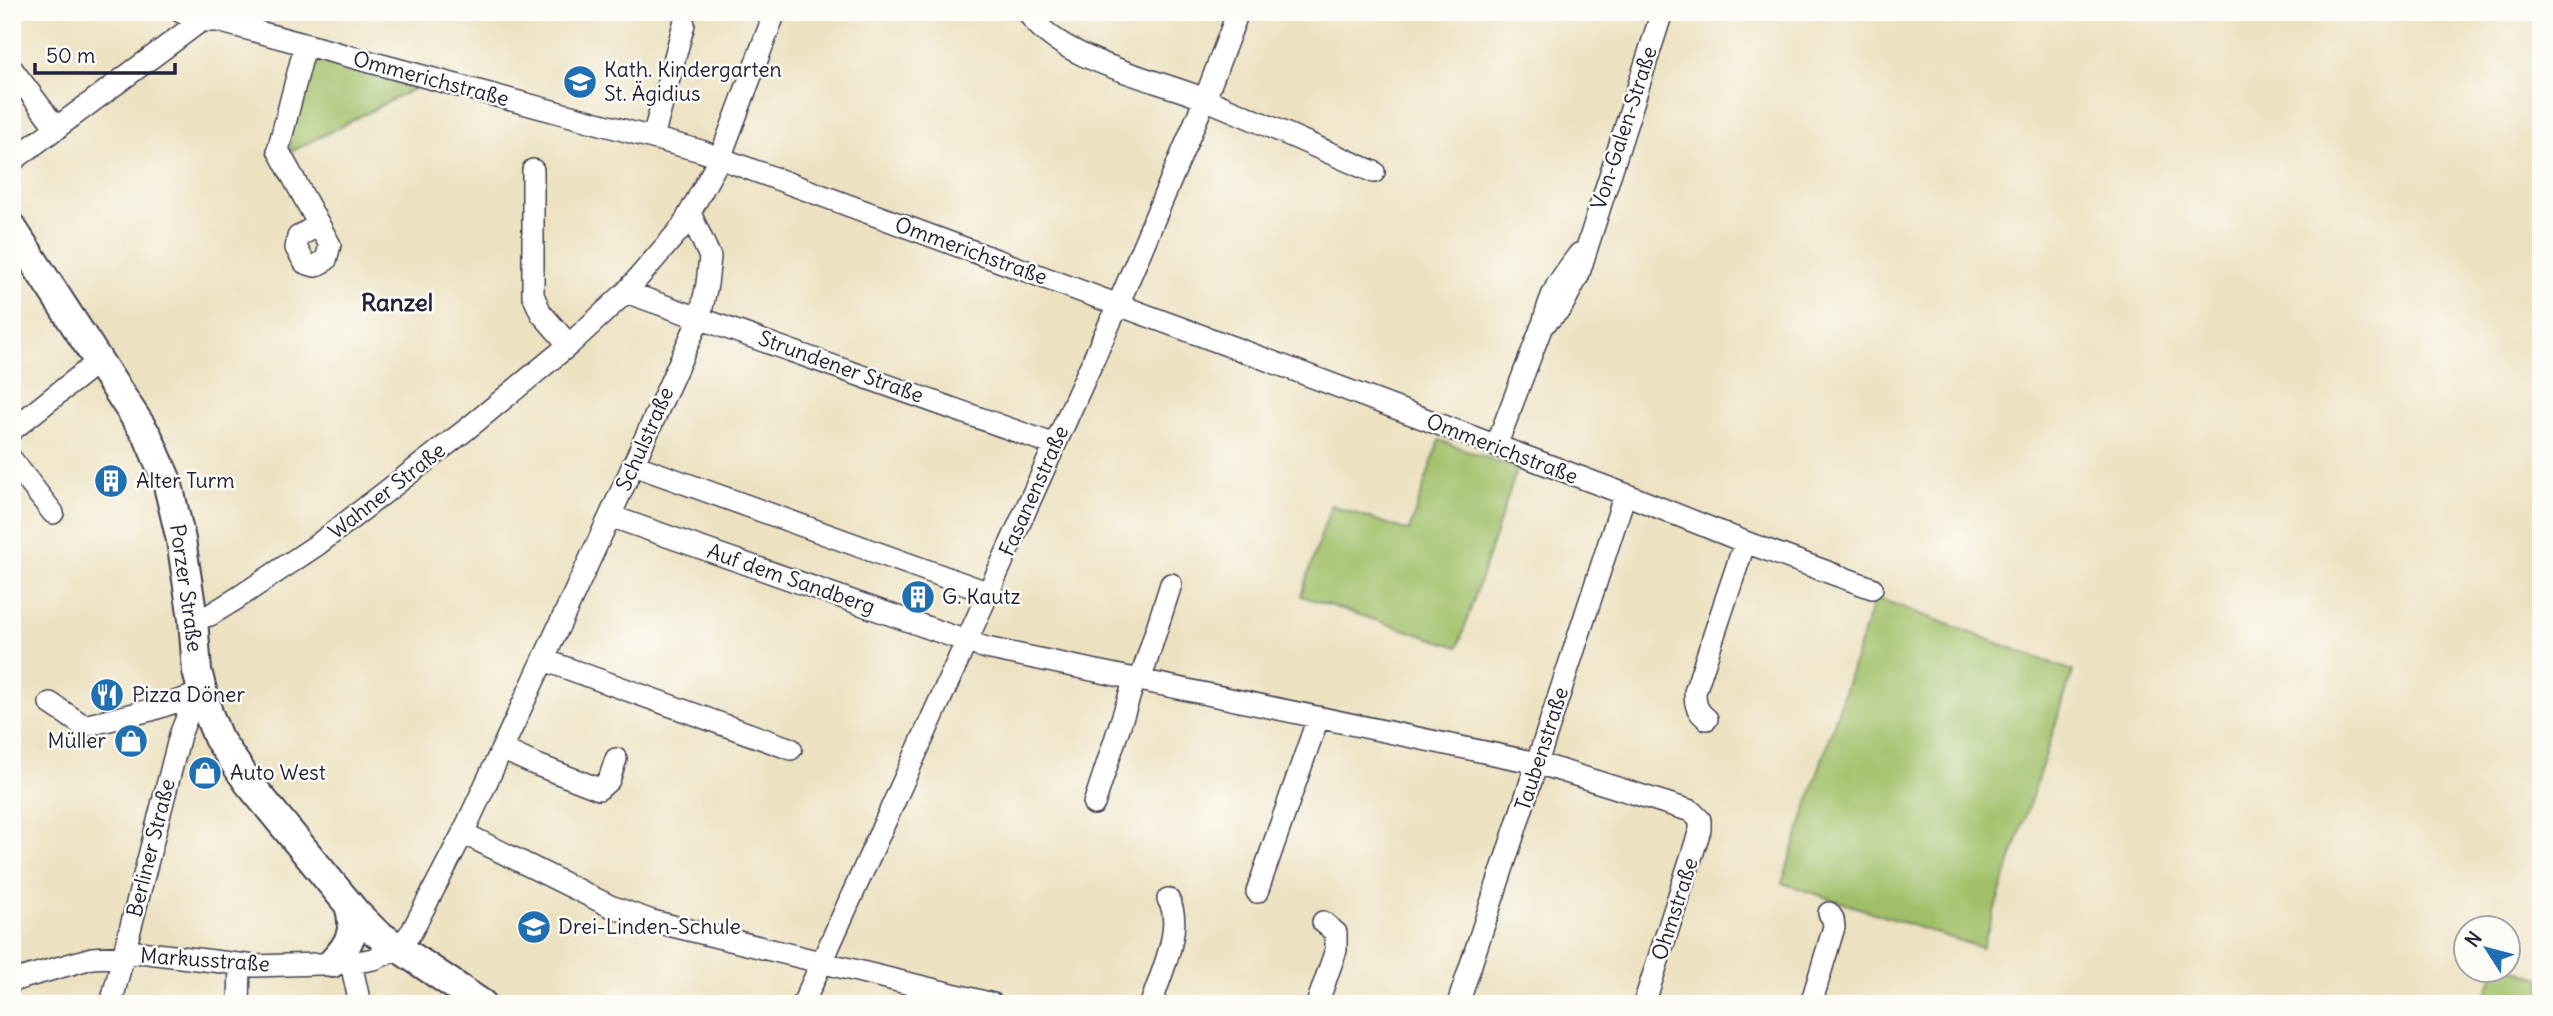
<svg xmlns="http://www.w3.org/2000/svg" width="2553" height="1016" font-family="Delius,sans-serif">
<rect width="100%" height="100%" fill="#fdfcf7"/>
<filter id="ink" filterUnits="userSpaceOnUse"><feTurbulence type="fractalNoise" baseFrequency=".0143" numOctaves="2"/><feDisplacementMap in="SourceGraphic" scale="14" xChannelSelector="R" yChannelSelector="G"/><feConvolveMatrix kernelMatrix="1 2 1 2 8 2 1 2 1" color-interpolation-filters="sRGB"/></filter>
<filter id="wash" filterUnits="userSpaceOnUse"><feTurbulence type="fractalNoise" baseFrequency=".00686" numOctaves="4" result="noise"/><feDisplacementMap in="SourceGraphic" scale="28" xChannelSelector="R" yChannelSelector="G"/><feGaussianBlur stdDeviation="1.57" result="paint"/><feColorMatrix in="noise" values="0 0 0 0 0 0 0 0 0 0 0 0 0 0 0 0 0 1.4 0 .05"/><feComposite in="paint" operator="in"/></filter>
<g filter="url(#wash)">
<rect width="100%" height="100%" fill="#ece1c0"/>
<path fill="#a0bf67" stroke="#617051" stroke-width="2" d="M311,60L417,87L291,152L289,137Z
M1439,440L1517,469L1458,647L1301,596L1331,505L1409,531Z
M1875,597L2073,671L1982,948L1782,883Z
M2508,967L2541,978V1004H2483L2494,971L2508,970Z"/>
</g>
<g filter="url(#ink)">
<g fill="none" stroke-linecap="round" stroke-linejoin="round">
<g stroke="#403f4f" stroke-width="24">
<path id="minor" d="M181,12L202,21H218L701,151L1254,355L1625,494L1745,542L1872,588
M1028,12C1056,60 1157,79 1207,100C1263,123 1318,148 1374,172
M305,46L278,150L330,245L326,260L315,266L305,263L296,248L298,237L319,224
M12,69L57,129
M653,137L684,24
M12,161L210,14
M533,170V295L541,313L569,345
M626,292L1055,445
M1543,324C1552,289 1558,282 1579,254
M12,430L100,360
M1496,446L1542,326L1561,308L1578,276L1662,12
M12,460L53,513
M634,465L989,593
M610,516L986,648L1537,763L1691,811L1700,820V830L1644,1004
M193,619L210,615L236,599L317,545L467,429L569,345L626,292L682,227L720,158L775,12
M544,660L791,749
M1140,681L1171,584
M50,703L84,726L151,710L202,693
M1707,719C1697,711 1695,705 1695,692L1745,542
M502,749L532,763L599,789L609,780L616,759
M1094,804L1135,679
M463,833L610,906L652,921L993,1004
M1257,892L1318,718
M351,963L360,1004
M12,981L92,958L124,956L140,952L254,966L351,963L374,959L398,949L412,931L463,833L610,516L700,317L707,284L710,257L690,213
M111,1004L180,735L189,712L203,698
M239,1004L240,964
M803,1004L1118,305L1205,99L1238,12
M1151,1004C1160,975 1185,926 1168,899
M1317,1004L1336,950V933L1323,922
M1458,1004L1625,494
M1811,1004L1834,927L1833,919L1829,913"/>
</g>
<g stroke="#403f4f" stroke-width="32">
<path id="major" d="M12,228L148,437L167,481L181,540L193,619L197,671L208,713L218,738L248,782L355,912L375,932L482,1004
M332,963C350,944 357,931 349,905"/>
</g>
<use href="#minor" stroke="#fff" stroke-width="21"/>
<use href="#major" stroke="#fff" stroke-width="28"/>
</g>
</g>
<defs>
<g id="school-disc" transform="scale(1.75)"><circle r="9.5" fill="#1f6fb2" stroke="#fdfcf7"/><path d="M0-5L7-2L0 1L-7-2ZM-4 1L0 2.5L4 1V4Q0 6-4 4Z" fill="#fff"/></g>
<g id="building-disc" transform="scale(1.75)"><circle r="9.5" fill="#1f6fb2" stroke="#fdfcf7"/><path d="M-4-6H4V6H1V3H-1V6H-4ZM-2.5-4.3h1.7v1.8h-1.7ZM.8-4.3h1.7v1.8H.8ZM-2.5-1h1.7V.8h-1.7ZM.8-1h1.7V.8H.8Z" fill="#fff"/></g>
<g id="restaurant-disc" transform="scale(1.75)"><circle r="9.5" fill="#1f6fb2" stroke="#fdfcf7"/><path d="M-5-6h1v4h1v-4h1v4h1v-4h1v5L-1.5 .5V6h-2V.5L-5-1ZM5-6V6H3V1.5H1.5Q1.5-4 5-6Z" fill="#fff"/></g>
<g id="shop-disc" transform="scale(1.75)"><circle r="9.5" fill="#1f6fb2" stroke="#fdfcf7"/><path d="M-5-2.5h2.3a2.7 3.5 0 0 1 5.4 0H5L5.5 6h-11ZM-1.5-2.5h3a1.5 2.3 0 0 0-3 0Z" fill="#fff"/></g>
</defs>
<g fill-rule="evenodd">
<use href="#school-disc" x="580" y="82"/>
<use href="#building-disc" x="111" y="481"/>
<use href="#building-disc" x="918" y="597"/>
<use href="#restaurant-disc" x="107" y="695"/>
<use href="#shop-disc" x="131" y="741"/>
<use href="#shop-disc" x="205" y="773"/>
<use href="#school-disc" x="534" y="927"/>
</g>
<g text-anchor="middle" stroke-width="5" stroke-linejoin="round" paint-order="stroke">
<g font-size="21" fill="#22223b" stroke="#fdfcf7" text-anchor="start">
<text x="604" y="77">Kath. Kindergarten<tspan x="604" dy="24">St. Ägidius</tspan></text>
<text x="136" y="488">Alter Turm</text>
<text x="942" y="604">G. Kautz</text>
<text x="132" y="702">Pizza Döner</text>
<text x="106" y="748" text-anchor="end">Müller</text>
<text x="230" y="780">Auto West</text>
<text x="558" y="934">Drei-Linden-Schule</text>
</g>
<g font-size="21" fill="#22223b" stroke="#fdfcf7">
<text transform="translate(431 79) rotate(15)" y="7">Ommerichstraße</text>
<text transform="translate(1624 128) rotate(-72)" y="7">Von-Galen-Straße</text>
<text transform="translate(971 251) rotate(20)" y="7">Ommerichstraße</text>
<text transform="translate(841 367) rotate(20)" y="7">Strundener Straße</text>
<text transform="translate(645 439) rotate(-66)" y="7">Schulstraße</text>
<text transform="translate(1502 449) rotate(21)" y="7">Ommerichstraße</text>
<text transform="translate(387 491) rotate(-38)" y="7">Wahner Straße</text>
<text transform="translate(1034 491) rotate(-66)" y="7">Fasanenstraße</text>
<text transform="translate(791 579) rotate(19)" y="7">Auf dem Sandberg</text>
<text transform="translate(186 588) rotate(82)" y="7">Porzer Straße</text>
<text transform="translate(1542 749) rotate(-72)" y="7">Taubenstraße</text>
<text transform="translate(151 848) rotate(-76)" y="7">Berliner Straße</text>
<text transform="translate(1675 909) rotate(-72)" y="7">Ohmstraße</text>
<text transform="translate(205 960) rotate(4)" y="7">Markusstraße</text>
</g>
<g font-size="24" font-weight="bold" fill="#22223b" stroke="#fdfcf7">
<text x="397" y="311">Ranzel</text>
</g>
</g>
<rect width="2553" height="1016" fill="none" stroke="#fdfcf7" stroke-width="42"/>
<g transform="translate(2487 949) rotate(306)"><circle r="33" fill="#fdfcf7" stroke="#a5a5ac" stroke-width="2"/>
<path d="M0-5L12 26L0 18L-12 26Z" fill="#1f6fb2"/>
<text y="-10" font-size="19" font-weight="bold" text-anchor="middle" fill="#22223b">N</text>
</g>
<path d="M35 63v10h140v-10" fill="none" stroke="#22223b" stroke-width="3.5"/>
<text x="46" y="63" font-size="21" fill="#22223b" stroke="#fdfcf7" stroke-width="5" paint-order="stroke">50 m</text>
</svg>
